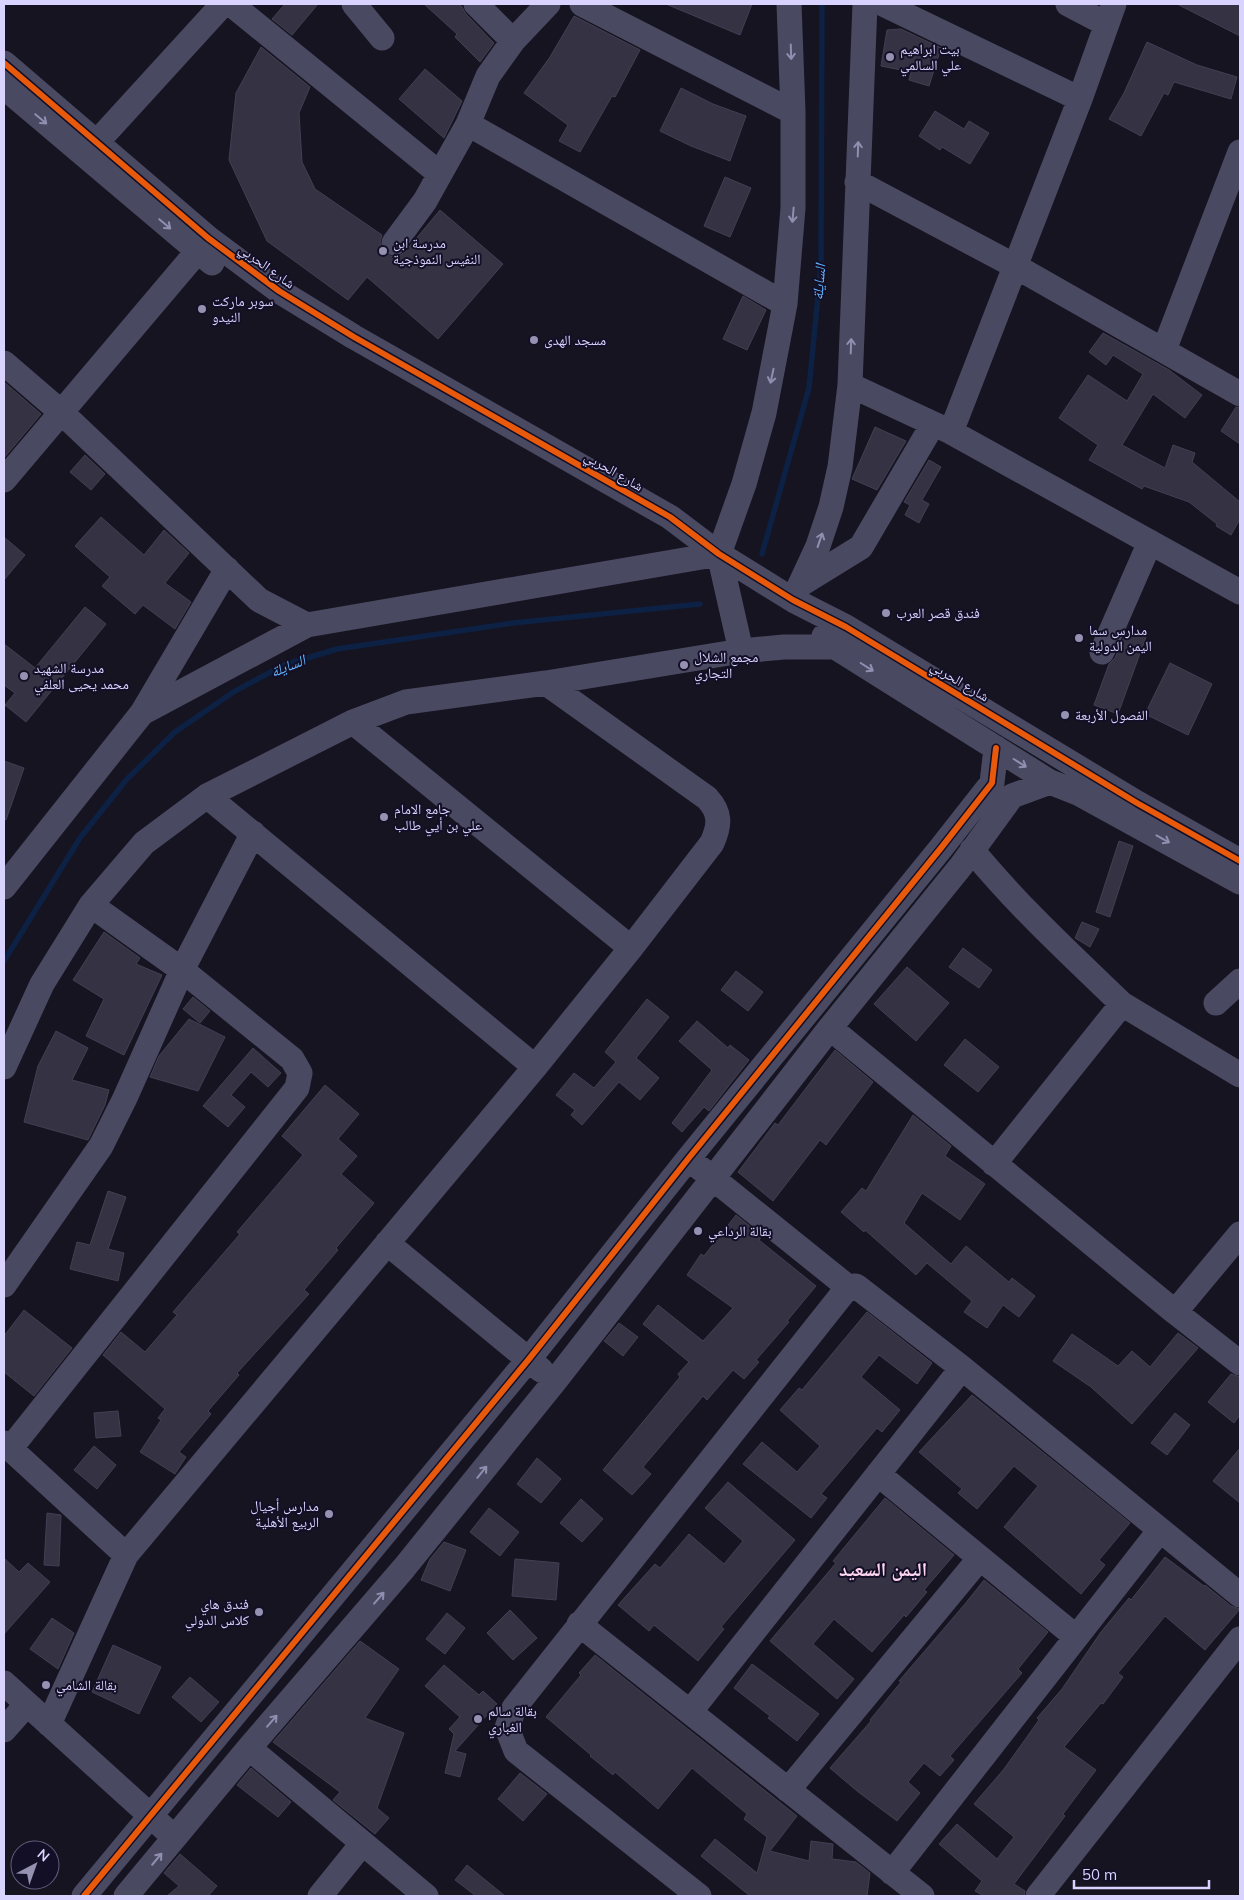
<svg xmlns="http://www.w3.org/2000/svg" width="1244" height="1900" font-family="Mulish,'Noto Naskh Arabic',sans-serif">
<rect width="100%" height="100%" fill="#161421"/>
<g fill="none" stroke-linecap="round" stroke-linejoin="round">
<path stroke="#0d2144" stroke-width="5.5" d="M762,554L809,388L821,265L822,4
M4,961L80,838L127,779L175,732L235,691L284,665L337,649L513,623L700,604"/>
</g>
<path fill="#343243" stroke="#433f54" d="M285,4H318L292,35L272,19Z
M424,4H459L462,7L466,14L494,43L480,62L455,37L457,34Z
M666,4H752L740,35Z
M1177,4H1240V36Z
M574,16L640,50L615,97L612,96L580,152L559,141L568,125L524,93L550,57Z
M901,29L941,48L929,86L909,80L911,72L881,66L887,30Z
M1147,42L1197,65L1237,77L1231,99L1174,82L1168,95L1164,93L1141,136L1109,119L1124,93Z
M261,47L310,87L299,113L302,162L315,189L382,235L380,242L381,248L385,254L393,257L399,256L405,252L440,210L503,264L438,339L367,277L348,300L267,241L229,160L236,93Z
M425,69L462,101L444,138L399,99Z
M681,88L713,104L746,116L730,161L691,146L660,131Z
M935,111L964,129L969,121L989,133L970,164L942,147L940,150L919,136Z
M725,177L751,188L730,237L704,226Z
M743,296L766,310L747,350L723,339Z
M1103,333L1169,370L1202,395L1185,418L1153,394L1122,445L1165,468L1173,445L1195,453L1192,462L1240,502V519L1231,535L1216,526L1217,524L1189,502L1144,486L1142,489L1089,460L1098,445L1059,418L1088,375L1127,401L1143,374L1113,355L1106,365L1089,352Z
M4,382L41,414L4,458Z
M1236,407L1240,408V444L1221,431Z
M875,427L906,441L877,490L852,479Z
M85,455L105,474L91,490L70,472Z
M929,460L941,467L922,500L929,504L919,523L905,515L910,505L904,502Z
M101,517L144,555L164,530L189,553L165,583L191,602L175,629L143,605L135,614L102,586L110,577L75,546Z
M4,537L25,555L4,580Z
M85,607L106,624L26,722L5,705L15,693L4,685V644L35,668Z
M1127,630L1146,637L1118,714L1094,705L1109,664L1115,658Z
M1170,663L1212,684L1188,735L1145,714Z
M4,761L24,768L6,820L4,819Z
M1119,841L1133,846L1110,917L1096,912Z
M1082,922L1099,929L1090,947L1075,938Z
M104,932L140,958L136,964L162,975L124,1055L86,1036L104,999L73,980Z
M963,948L992,970L979,988L949,967Z
M907,967L949,1003L916,1041L874,1004Z
M736,971L763,992L748,1011L721,990Z
M193,997L210,1011L200,1023L183,1009Z
M647,999L669,1017L636,1058L659,1078L640,1100L619,1082L582,1125L571,1115L575,1110L556,1095L574,1073L594,1088L616,1062L605,1052Z
M189,1019L225,1037L198,1091L150,1077L159,1056Z
M697,1021L728,1048L730,1045L749,1060L709,1111L704,1107L682,1132L672,1123L712,1070L679,1041Z
M56,1031L88,1048L72,1080L109,1090L105,1105L88,1140L24,1122L38,1066Z
M965,1039L999,1067L978,1092L944,1065Z
M253,1048L281,1073L268,1087L251,1072L231,1095L245,1107L228,1127L203,1106Z
M835,1050L873,1082L826,1145L820,1140L773,1201L738,1172L775,1123L778,1125Z
M325,1085L359,1114L338,1139L357,1156L341,1174L374,1203L336,1248L338,1250L304,1290L309,1294L237,1373L239,1375L208,1411L211,1414L179,1452L186,1457L175,1474L140,1452L161,1420L158,1418L165,1409L103,1355L121,1332L145,1352L177,1315L173,1312L240,1234L237,1232L303,1155L282,1136Z
M913,1115L951,1146L945,1156L985,1184L960,1220L922,1193L904,1223L951,1264L966,1246L1009,1282L1012,1278L1035,1296L1019,1317L1003,1305L987,1328L964,1312L972,1301L927,1263L916,1275L865,1230L864,1232L841,1212L862,1188L866,1191Z
M108,1191L126,1197L108,1249L124,1253L118,1281L70,1269L77,1242L90,1245Z
M736,1215L762,1236L759,1240L816,1286L787,1321L789,1322L756,1360L759,1362L744,1379L733,1370L707,1400L703,1396L643,1467L651,1474L632,1495L603,1470L680,1377L678,1374L689,1362L643,1324L658,1305L703,1341L733,1308L687,1275L701,1254L704,1256Z
M24,1310L72,1348L34,1396L4,1372V1336Z
M867,1312L932,1363L917,1384L879,1355L861,1377L900,1410L882,1432L877,1428L821,1494L827,1498L811,1518L743,1464L762,1442L797,1472L820,1446L780,1410L799,1388L802,1390Z
M619,1323L638,1337L623,1356L604,1341Z
M1178,1333L1198,1348L1132,1424L1091,1387L1053,1361L1072,1334L1118,1366L1132,1351L1150,1367Z
M1231,1374L1240,1377V1415L1234,1423L1208,1402Z
M972,1395L1130,1523L1099,1560L1105,1565L1081,1594L1004,1527L1038,1486L1014,1466L977,1509L958,1493L962,1489L919,1452Z
M118,1411L121,1436L96,1438L94,1413Z
M1175,1413L1190,1425L1167,1455L1151,1443Z
M94,1446L116,1465L97,1489L74,1470Z
M1240,1448V1503L1213,1481Z
M537,1458L561,1479L541,1503L517,1484Z
M728,1482L795,1540L721,1627L724,1629L698,1661L654,1625L649,1631L618,1605L655,1564L660,1568L689,1534L724,1564L743,1541L705,1508Z
M885,1498L954,1555L924,1590L927,1592L906,1617L904,1615L872,1652L834,1619L813,1644L854,1679L837,1699L770,1641L836,1563L833,1561Z
M581,1499L603,1519L582,1542L560,1523Z
M489,1508L519,1532L500,1556L470,1532Z
M47,1513L61,1515L59,1566L44,1565Z
M444,1542L466,1550L450,1591L421,1580L430,1559Z
M1165,1557L1204,1586L1205,1585L1231,1606L1240,1609L1205,1650L1165,1616L1118,1673L1123,1677L1103,1704L1101,1703L1064,1747L1096,1770L1063,1814L1065,1816L1014,1884L1025,1891L1024,1896H984L975,1891L982,1881L939,1844L957,1824L997,1859L1014,1837L974,1804L1004,1769L1039,1720L1037,1718L1062,1689L1101,1632L1129,1598L1131,1600Z
M4,1558L19,1572L28,1563L50,1582L4,1634Z
M515,1559L559,1563L556,1600L512,1596Z
M984,1580L1048,1632L1018,1669L1022,1673L950,1756L954,1760L940,1776L924,1763L908,1782L920,1793L897,1821L857,1791L830,1768L871,1721L870,1720L901,1682L899,1681L965,1604Z
M510,1610L537,1638L513,1660L487,1633Z
M447,1613L465,1628L445,1654L426,1639Z
M52,1618L74,1633L58,1669L30,1649Z
M360,1641L399,1669L365,1718L404,1733L377,1808L389,1818L375,1834L333,1800L340,1792L273,1742Z
M113,1645L161,1667L139,1714L92,1692Z
M595,1655L797,1816L770,1851L809,1861L811,1841L833,1844L832,1859L856,1862L870,1873L867,1896H750L701,1856L715,1839L757,1873L767,1837L744,1819L747,1814L692,1768L658,1809L615,1772L613,1775L590,1756L591,1755L546,1717L581,1675L579,1673Z
M752,1664L819,1714L797,1741L768,1718L770,1716L734,1688Z
M444,1665L479,1695L483,1691L497,1704L455,1751L466,1754L460,1777L445,1773L454,1734L449,1729L460,1717L425,1686Z
M190,1677L219,1702L201,1722L172,1697Z
M251,1768L291,1802L278,1817L237,1785Z
M520,1773L547,1794L523,1821L498,1799Z
M180,1854L217,1886L208,1896H167L179,1886L164,1873Z
M467,1865L505,1896H476L455,1880Z"/>
<g fill="none" stroke-linecap="round" stroke-linejoin="round">
<path stroke="#4a4962" stroke-width="25" d="M231,4L440,174
M354,4L382,38
M476,4L513,41
M582,4L793,112
M883,4L1080,99
M1068,4L1106,24
M4,63L208,238L279,291L354,337L670,517L719,554L793,600L846,627L1137,803L1240,861
M4,87L212,263
M468,124L785,304
M97,142L223,4
M857,182L1015,266L1240,394
M394,243L425,201L440,174L468,124L488,76L513,41L548,4
M1164,350L1240,152
M4,363L61,412L259,600L307,625
M850,385L951,432L1240,592
M951,432L1080,99L1114,4
M4,480L197,252
M801,584L861,547L933,424
M793,600L818,546L831,507L840,467L850,385L865,4
M824,636L835,647L1050,782L1078,793L1240,882
M741,651L719,554L744,484L764,413L785,304L793,208V112L789,4
M1102,652L1150,542
M142,713L227,569
M353,722L631,948
M207,796L535,1067
M972,850C1018,906 1070,954 1122,1004
M4,887L142,713L307,625L719,554
M1216,1003L1240,981
M830,1028L1175,1312L1240,1363
M4,1067L42,984L91,905L144,843L207,796L353,722L406,702L546,683L741,651L784,647H835
M994,1164L1122,1004L1240,1075
M700,1168L848,1287
M387,1243L541,1370
M4,1285L101,1146L125,1098L182,970L253,833
M1175,1312L1240,1234
M4,1443L126,1555
M10,1449L297,1088L300,1073L292,1059L182,970L91,905
M878,1474L1076,1637
M579,1624L922,1896
M4,1683L164,1828
M690,1712L962,1368
M49,1724L126,1555L535,1067L631,948L712,843C720,825 721,813 707,798L546,683
M4,1730L27,1704
M249,1748L426,1896
M788,1790L980,1558
M892,1873L1160,1530
M84,1896L529,1359L688,1159L941,848L992,783L996,748
M126,1896L249,1748L404,1568L555,1381L830,1028L961,866L1012,796L1050,782
M320,1896L362,1844
M699,1896L516,1751L507,1728L514,1708L848,1287L856,1286L962,1368L1240,1595
M1038,1896L1240,1639"/>
<g stroke="#130f26" stroke-width="9">
<path id="cycleway" d="M4,63L208,238L279,291L354,337L670,517L719,554L793,600L846,627L1137,803L1240,861
M84,1896L529,1359L688,1159L941,848L992,783L996,748"/>
</g>
<use href="#cycleway" stroke="#e8590c" stroke-width="6"/>
</g>
<defs><path id="oneway-shaft" d="M-6 0H5M1.5-3L5.5 0L1.5 3" fill="none" stroke-width="1.6" stroke-linecap="round" stroke-linejoin="round" transform="scale(1.25)"/></defs>
<g stroke="#928eb0">
<use href="#oneway-shaft" transform="translate(791 52) rotate(88)"/>
<use href="#oneway-shaft" transform="translate(41 119) rotate(40)"/>
<use href="#oneway-shaft" transform="translate(858 149) rotate(-88)"/>
<use href="#oneway-shaft" transform="translate(793 215) rotate(95)"/>
<use href="#oneway-shaft" transform="translate(165 224) rotate(40)"/>
<use href="#oneway-shaft" transform="translate(851 346) rotate(-88)"/>
<use href="#oneway-shaft" transform="translate(772 376) rotate(102)"/>
<use href="#oneway-shaft" transform="translate(820 540) rotate(-71)"/>
<use href="#oneway-shaft" transform="translate(867 667) rotate(32)"/>
<use href="#oneway-shaft" transform="translate(1020 763) rotate(32)"/>
<use href="#oneway-shaft" transform="translate(1163 839) rotate(29)"/>
<use href="#oneway-shaft" transform="translate(482 1472) rotate(-51)"/>
<use href="#oneway-shaft" transform="translate(379 1598) rotate(-49)"/>
<use href="#oneway-shaft" transform="translate(272 1721) rotate(-49)"/>
<use href="#oneway-shaft" transform="translate(157 1859) rotate(-50)"/>
</g>
<g fill="#9591b1" stroke="#130f26" stroke-width="2">
<circle cx="890" cy="57" r="5"/>
<circle cx="383" cy="251" r="5"/>
<circle cx="202" cy="309" r="5"/>
<circle cx="534" cy="340" r="5"/>
<circle cx="886" cy="613" r="5"/>
<circle cx="1079" cy="638" r="5"/>
<circle cx="684" cy="665" r="5"/>
<circle cx="24" cy="676" r="5"/>
<circle cx="1065" cy="715" r="5"/>
<circle cx="384" cy="817" r="5"/>
<circle cx="698" cy="1231" r="5"/>
<circle cx="329" cy="1514" r="5"/>
<circle cx="259" cy="1612" r="5"/>
<circle cx="46" cy="1685" r="5"/>
<circle cx="478" cy="1719" r="5"/>
</g>
<g text-anchor="middle" stroke-width="4" stroke-linejoin="round" paint-order="stroke">
<g font-size="14" fill="#d9d4ff" stroke="#130f26" text-anchor="start">
<text x="900" y="54">بيت ابراهيم<tspan x="900" dy="16">علي السالمي</tspan></text>
<text x="393" y="248">مدرسة ابن<tspan x="393" dy="16">النفيس النموذجية</tspan></text>
<text x="212" y="306">سوبر ماركت<tspan x="212" dy="16">النيدو</tspan></text>
<text x="544" y="345">مسجد الهدى</text>
<text x="896" y="618">فندق قصر العرب</text>
<text x="1089" y="635">مدارس سما<tspan x="1089" dy="16">اليمن الدولية</tspan></text>
<text x="694" y="662">مجمع الشلال<tspan x="694" dy="16">التجاري</tspan></text>
<text x="34" y="673">مدرسة الشهيد<tspan x="34" dy="16">محمد يحيى العلفي</tspan></text>
<text x="1075" y="720">الفصول الأربعة</text>
<text x="394" y="814">جامع الامام<tspan x="394" dy="16">علي بن أيي طالب</tspan></text>
<text x="708" y="1236">بقالة الرداعي</text>
<text x="319" y="1511" text-anchor="end">مدارس أجيال<tspan x="319" dy="16">الربيع الأهلية</tspan></text>
<text x="249" y="1609" text-anchor="end">فندق هاي<tspan x="249" dy="16">كلاس الدولي</tspan></text>
<text x="56" y="1690">بقالة الشامي</text>
<text x="488" y="1716">بقالة سالم<tspan x="488" dy="16">الغباري</tspan></text>
</g>
<g font-size="14" fill="#d9d4ff" stroke="#130f26">
<text transform="translate(267 266) rotate(36)" y="5">شارع الحربي</text>
<text transform="translate(614 471) rotate(30)" y="5">شارع الحربي</text>
<text transform="translate(960 681) rotate(31)" y="5">شارع الحربي</text>
</g>
<g font-size="15" font-style="italic" fill="#62b6ff" stroke="#130f26">
<text transform="translate(819 282) rotate(-85)" y="5">السايلة</text>
<text transform="translate(288 666) rotate(-22)" y="5">السايلة</text>
</g>
<g font-size="19" font-weight="bold" fill="#ffd6f0" stroke="#130f26">
<text x="883" y="1576">اليمن السعيد</text>
</g>
</g>
<rect width="1244" height="1900" fill="none" stroke="#d9d4ff" stroke-width="10"/>
<g transform="translate(35 1865) rotate(41)"><circle r="24" fill="#130f26" stroke="#625e7d"/>
<path d="M0-4L9 19L0 12L-9 19Z" fill="#9591b1"/>
<text y="-8" font-size="14" font-weight="bold" text-anchor="middle" fill="#d9d4ff">N</text>
</g>
<path d="M1074 1880v8h135v-8" fill="none" stroke="#d9d4ff" stroke-width="2.5"/>
<text x="1082" y="1880" font-size="15" fill="#d9d4ff" stroke="#130f26" stroke-width="4" paint-order="stroke">50 m</text>
</svg>
